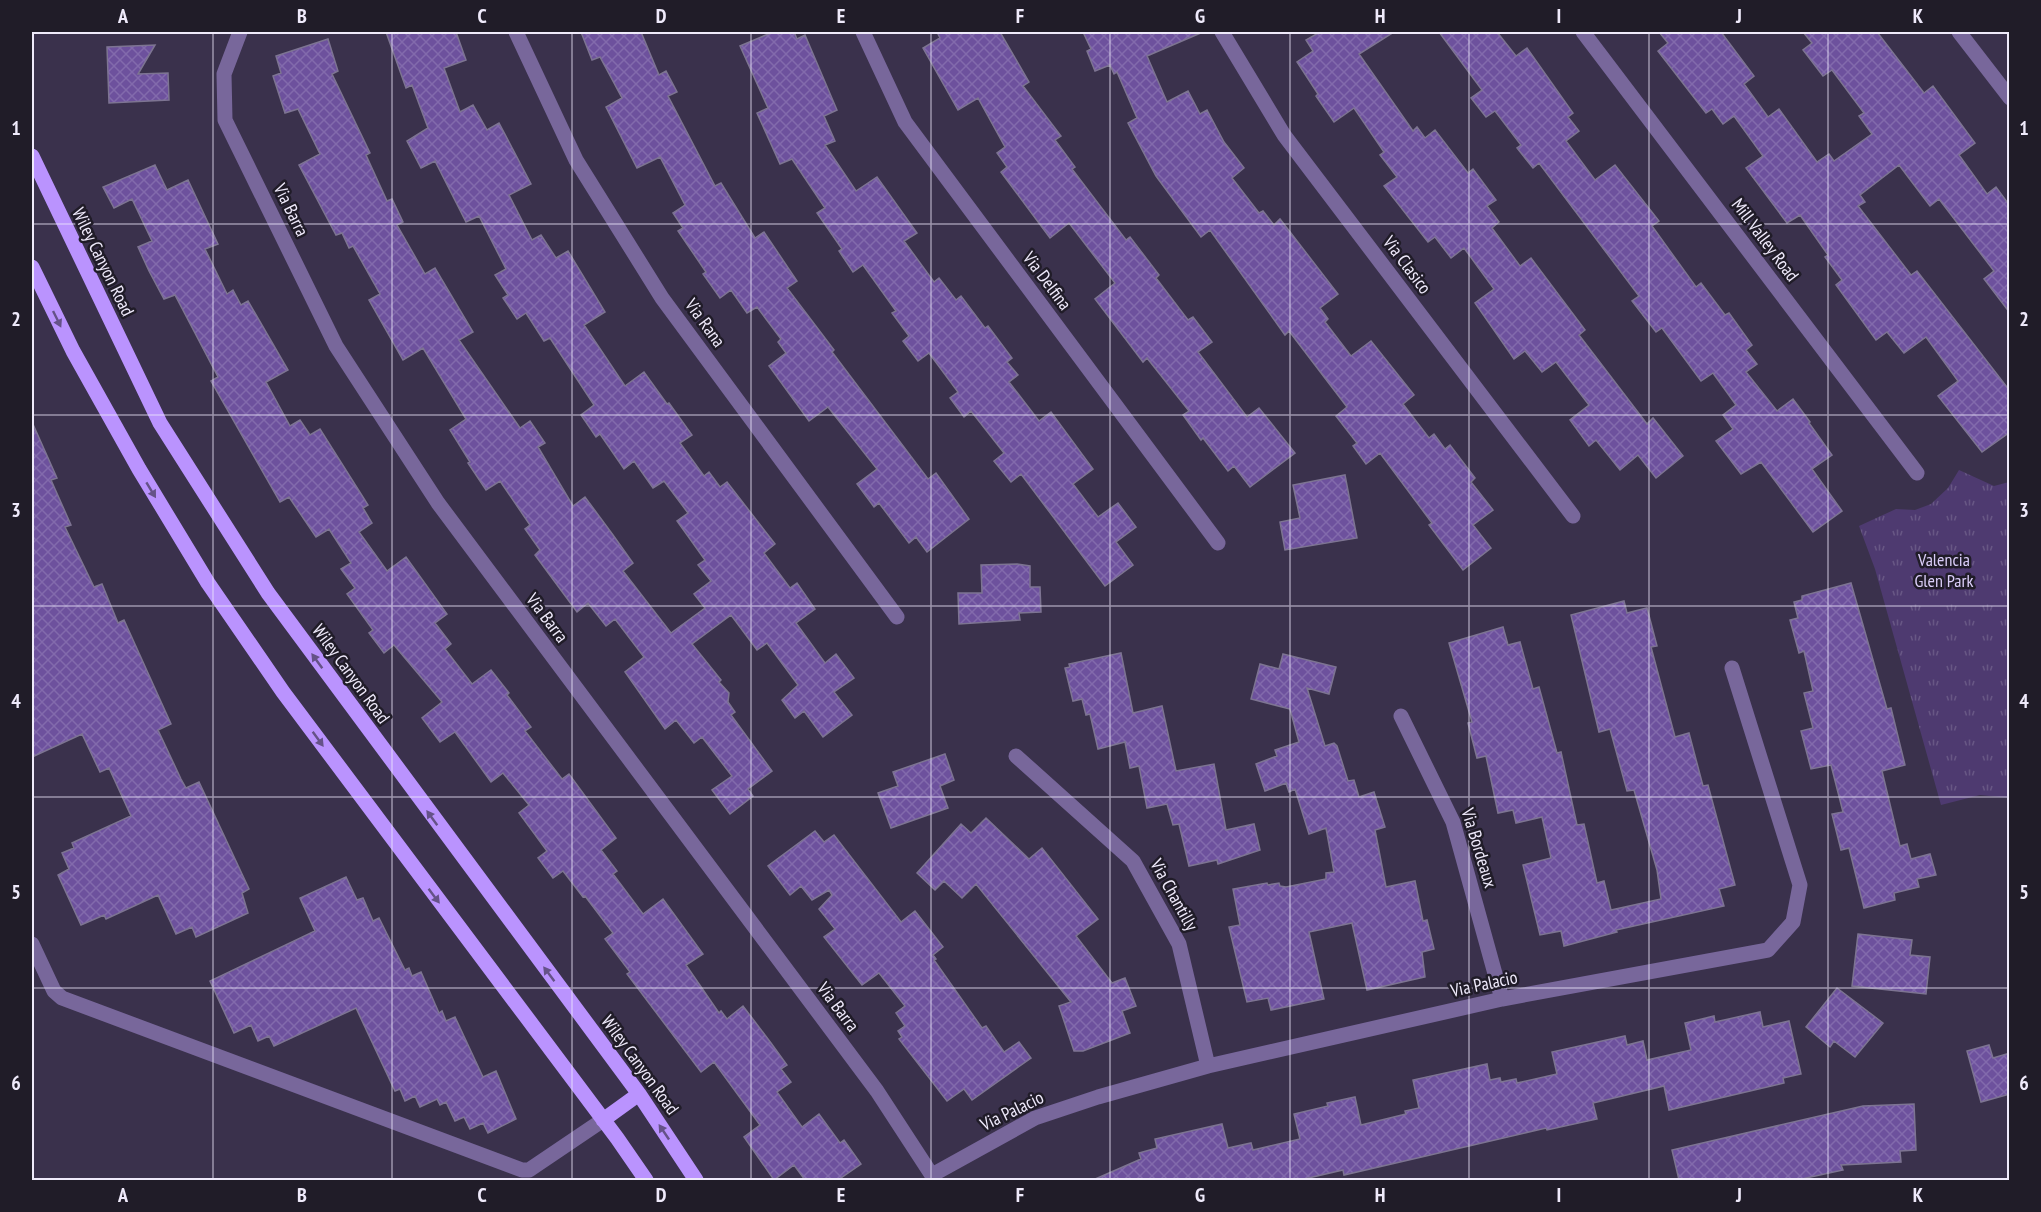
<svg xmlns="http://www.w3.org/2000/svg" width="2041" height="1212" font-family="'PT Sans Narrow',sans-serif">
<defs>
<pattern id="park-tufts" width="24" height="20" patternUnits="userSpaceOnUse" patternTransform="scale(1.5)"><rect width="24" height="20" fill="#4e3a70"/><path d="M3 7l-1-3M5 7V3M7 7l1-3M15 17l-1-3M17 17v-4M19 17l1-3" fill="none" stroke="#685785"/></pattern>
<pattern id="building-cross-hatch" width="8" height="8" patternUnits="userSpaceOnUse" patternTransform="scale(1.5)"><rect width="8" height="8" fill="#6d519d"/><path d="M0 0l8 8M0 8l8-8" fill="none" stroke="#826aac"/></pattern>
</defs>
<rect width="100%" height="100%" fill="#3a314c"/>
<path fill="url(#park-tufts)" d="M1959,470L1994,486L2009,482V798L1980,795L1941,805L1875,569L1859,526L1896,509L1915,510L1931,504L1948,488Z"/>
<path fill="url(#building-cross-hatch)" stroke="#7d7492" stroke-width="1.5" d="M386,32H456L466,60L444,68L460,112L473,105L487,130L499,123L531,184L509,195L532,240L541,235L556,258L568,251L605,312L584,325L625,386L644,372L667,404L669,403L692,435L680,443L704,476L709,472L720,487L727,482L775,544L764,553L790,588L797,583L815,609L796,623L825,663L836,654L854,678L834,692L852,715L823,737L804,711L795,718L782,700L798,685L767,643L757,650L731,615L692,644L721,680L719,682L729,693L728,702L735,712L731,715L772,771L748,789L753,796L730,814L712,790L732,776L702,737L694,743L676,720L665,729L625,672L644,657L615,619L606,626L588,603L577,612L535,555L540,550L525,529L530,525L500,481L486,490L468,463L470,462L450,430L466,419L423,348L403,360L369,300L380,294L353,246L349,248L342,233L336,235L299,165L320,154L298,109L285,113L273,76L281,73L276,56L328,39L338,71L332,74L370,153L366,155L387,201L392,199L403,222L397,225L425,274L435,268L473,332L459,340L520,428L530,421L545,443L538,447L573,506L585,497L613,535L633,563L623,571L671,633L705,608L694,594L711,581L698,565L705,560L677,521L688,513L664,481L653,488L634,461L624,469L600,434L596,437L581,415L594,405L550,338L544,341L526,313L517,319L503,298L508,295L495,275L506,269L479,216L466,222L435,161L421,168L407,141L428,128L412,85L406,88Z
M581,32H641L659,75L666,71L677,92L668,96L715,186L721,183L755,238L764,232L797,281L787,288L834,350L832,352L928,479L936,473L969,519L927,552L916,537L909,543L879,503L874,507L857,484L877,469L828,407L809,421L769,366L786,353L778,342L781,339L757,307L747,313L731,290L720,298L703,274L706,272L678,231L683,228L673,213L685,205L660,157L637,168L606,107L622,98L600,57L592,60Z
M773,32H794L797,39L805,35L837,110L824,116L835,141L825,145L856,191L877,177L917,233L904,241L934,282L939,278L956,300L961,296L985,328L988,326L1012,358L1007,362L1018,375L1009,382L1039,421L1051,412L1093,469L1073,484L1098,517L1118,503L1136,527L1116,542L1133,565L1105,586L1021,474L1011,482L994,461L1004,453L971,411L964,417L950,398L958,392L929,353L918,361L903,341L909,336L892,313L896,311L863,265L853,272L839,251L842,249L817,213L825,208L792,159L780,164L757,113L768,108L740,46Z
M937,32H1000L1029,82L1023,86L1061,136L1055,140L1075,167L1072,169L1126,240L1130,237L1159,275L1156,278L1188,320L1193,317L1212,342L1198,352L1247,417L1259,408L1295,453L1250,487L1234,466L1228,471L1203,438L1201,440L1183,415L1189,411L1147,358L1143,362L1095,299L1115,283L1069,223L1050,238L1001,172L1007,167L997,153L1005,147L978,98L958,110L923,48L940,38Z
M1083,32H1203L1147,56L1167,102L1188,91L1200,114L1207,110L1224,142L1244,168L1232,178L1259,213L1263,211L1274,225L1280,219L1338,294L1320,308L1328,319L1325,322L1351,356L1371,341L1414,395L1403,404L1429,438L1434,434L1445,449L1450,445L1475,478L1471,482L1493,510L1473,525L1491,548L1463,570L1429,525L1432,523L1380,453L1366,464L1353,446L1357,443L1336,416L1347,407L1289,331L1285,335L1210,230L1201,237L1156,176L1128,123L1137,118L1117,72L1114,74L1110,65L1095,71L1087,51L1091,49Z
M1320,32H1394L1359,54L1413,131L1417,127L1425,138L1435,130L1468,173L1473,169L1496,200L1487,206L1499,222L1492,228L1520,266L1531,258L1585,330L1579,335L1647,424L1653,418L1683,456L1656,478L1638,455L1620,470L1596,440L1589,446L1570,420L1589,405L1556,362L1542,372L1525,351L1514,359L1475,303L1494,289L1464,248L1451,258L1435,237L1428,242L1384,186L1397,177L1380,155L1384,152L1354,108L1334,122L1316,96L1318,94L1297,62L1313,51L1306,40Z
M1439,32H1497L1516,56L1527,48L1573,113L1568,117L1579,131L1566,141L1595,180L1615,165L1659,221L1652,226L1696,287L1701,283L1725,315L1729,313L1752,345L1746,350L1757,364L1746,372L1777,411L1793,399L1810,422L1809,423L1832,455L1812,469L1842,511L1813,532L1761,462L1741,474L1716,441L1733,429L1723,415L1736,405L1713,373L1701,381L1662,328L1656,332L1632,301L1639,296L1539,163L1533,168L1517,148L1521,145L1495,111L1486,117L1471,98L1482,90Z
M1659,32H1721L1754,76L1744,84L1768,117L1779,109L1817,162L1829,154L1834,161L1872,134L1859,116L1864,113L1832,70L1823,76L1803,50L1812,43L1803,32H1877L1924,93L1933,86L1975,143L1959,155L1987,194L1996,187L2010,206V313L1984,279L1994,271L1939,199L1930,206L1899,165L1860,195L1865,202L1858,206L1911,275L1917,271L2010,391V432L1982,452L1938,396L1958,381L1926,337L1904,353L1887,332L1876,340L1836,285L1842,280L1825,257L1828,255L1800,215L1787,223L1746,168L1763,156L1734,116L1723,124L1712,109L1706,113L1658,51L1668,43Z
M155,45L138,74L168,73L169,100L109,103L107,47Z
M155,165L167,190L188,180L218,244L205,249L227,294L233,290L241,305L248,301L288,370L266,382L290,426L300,420L310,435L320,429L368,505L363,508L372,523L359,532L387,571L406,557L447,614L435,623L451,644L445,649L472,684L491,670L509,693L507,695L531,727L525,731L562,779L569,774L616,838L601,850L617,871L613,874L643,914L663,899L703,954L686,965L719,1013L721,1011L727,1019L743,1006L771,1043L787,1065L781,1069L791,1082L777,1092L802,1127L819,1114L840,1143L844,1140L861,1164L838,1180H805L794,1165L774,1180L744,1137L760,1125L714,1062L701,1072L627,974L630,972L605,939L613,933L585,896L583,897L563,871L553,878L538,858L547,851L519,813L529,805L503,773L491,782L455,732L440,742L422,718L442,702L394,645L384,653L369,633L373,630L347,594L355,588L341,569L351,563L329,529L316,537L289,497L280,502L211,381L218,377L175,295L164,299L149,271L138,247L152,241L132,199L114,208L103,187Z
M32,422L57,478L51,480L71,525L65,527L94,587L102,584L118,623L124,620L171,724L158,730L181,779L186,788L199,782L249,889L242,893L248,913L196,937L192,927L176,934L158,895L106,919L104,915L81,925L58,875L69,869L62,853L74,848L72,843L131,816L109,768L100,772L82,734L32,757Z
M1345,475L1357,538L1285,550L1280,522L1300,518L1293,485Z
M1017,564L1030,566V587H1040L1041,612L1019,613L1020,620L959,624L958,593H982L981,565Z
M1851,583L1887,709L1891,708L1905,765L1882,771L1900,846L1907,844L1911,859L1930,854L1936,875L1917,879L1919,887L1894,893L1895,900L1864,908L1849,848L1841,850L1832,814L1843,812L1831,765L1811,769L1801,731L1813,728L1804,693L1813,691L1804,651L1799,653L1790,620L1798,618L1794,602L1802,600V596Z
M1624,601L1627,613L1647,608L1657,646L1651,647L1675,737L1689,733L1703,786L1708,785L1735,885L1719,889L1724,906L1616,930L1617,932L1564,946L1561,931L1540,935L1523,865L1551,858L1542,817L1516,823L1513,810L1498,813L1486,756L1477,758L1468,723L1472,722L1449,643L1503,627L1508,645L1520,642L1533,689L1539,687L1557,753L1561,752L1577,825L1584,824L1597,883L1604,881L1611,910L1661,899L1657,870L1634,790L1627,791L1610,729L1599,732L1571,615Z
M1121,653L1133,713L1162,706L1176,771L1214,764L1226,830L1254,824L1260,850L1218,864L1217,860L1189,866L1179,824L1173,825L1167,804L1147,808L1139,766L1130,768L1125,742L1098,749L1090,714L1086,715L1082,699L1073,701L1065,668L1070,667L1069,664Z
M1283,654L1336,667L1329,694L1307,688L1325,746L1334,743L1337,746L1348,781L1354,780L1359,797L1374,792L1385,827L1375,830L1386,887L1415,881L1423,921L1427,920L1434,949L1422,952L1425,977L1367,990L1352,923L1309,932L1324,999L1271,1010L1268,998L1247,1002L1229,927L1240,925L1233,889L1267,883L1268,885L1279,883L1280,886L1286,887L1326,879V873L1334,872L1326,828L1309,834L1295,789L1289,792L1286,783L1265,791L1256,764L1277,756L1275,750L1299,742L1290,709L1251,699L1260,664L1279,669Z
M945,754L954,780L940,786L948,808L891,828L878,793L898,786L893,772Z
M986,818L1029,859L1042,848L1098,919L1076,936L1112,983L1125,978L1136,1006L1122,1011L1130,1033L1083,1051H1074L1059,1006L1071,1002L976,884L962,898L944,881L935,890L917,873L961,824L971,833Z
M815,831L824,842L834,835L901,922L915,911L943,947L933,955L936,959L934,960L982,1028L986,1026L1004,1052L1019,1042L1031,1058L972,1100L964,1089L947,1101L899,1039L902,1037L898,1031L905,1026L896,1013L905,1006L879,973L862,985L824,937L835,929L819,909L832,895L829,890L812,900L801,886L790,895L768,866Z
M346,877L357,900L363,898L373,921L379,918L405,970L409,968L412,976L421,972L439,1013L442,1011L446,1021L455,1017L483,1077L496,1071L516,1119L488,1133L483,1123L470,1129L464,1117L455,1121L446,1102L440,1105L437,1099L420,1107L415,1096L405,1101L400,1089L395,1091L356,1008L274,1046L269,1036L258,1041L251,1025L234,1033L210,981L315,931L300,898Z
M1858,934L1912,940L1910,955L1930,957L1926,994L1852,986Z
M1837,988L1883,1023L1855,1057L1834,1041L1830,1047L1806,1027Z
M1760,1012L1763,1027L1789,1021L1801,1074L1783,1078L1784,1083L1669,1110L1664,1086L1593,1103L1597,1119L1547,1130L1546,1128L1344,1175L1343,1170L1300,1180H1093L1141,1159L1139,1153L1157,1148L1155,1139L1222,1124L1228,1148L1251,1143L1253,1150L1300,1139L1294,1114L1328,1106L1327,1103L1355,1097L1361,1125L1406,1114L1405,1111L1419,1108L1413,1080L1487,1064L1490,1080L1500,1078L1501,1082L1516,1079L1517,1083L1557,1074L1552,1052L1625,1036L1627,1045L1643,1041L1647,1060L1691,1050L1685,1023L1714,1016L1715,1022Z
M1989,1045L1993,1058L2010,1053V1094L1981,1102L1967,1051Z
M1914,1104L1916,1150L1900,1151L1901,1162L1841,1165L1843,1170L1797,1180H1679L1672,1150L1863,1106Z"/>
<g fill="none" stroke-linecap="round" stroke-linejoin="round">
<path stroke="#78679b" stroke-width="15" d="M240,32L224,74L225,120L336,346L438,503L877,1091L935,1180
M516,32L576,160L662,298L897,617
M863,32L905,122L1218,543
M1222,32L1284,135L1573,516
M1583,32L1917,473
M1959,32L2010,98
M1401,716L1453,822L1502,999
M1016,756L1133,861L1179,944L1208,1066
M32,944L54,991L62,998L522,1170H529L603,1120
M932,1175L1035,1118L1098,1097L1208,1066L1502,999L1768,950L1793,922L1800,885L1732,668"/>
<path stroke="#ba93fe" stroke-width="15" d="M32,156L160,423L268,593L639,1094L696,1180
M32,267L73,351L139,469L208,583L283,692L617,1138L646,1180
M603,1120L639,1094"/>
</g>
<defs><path id="oneway-solid" d="M-6-.8H1V-3.2L6.5 0L1 3.2V.8H-6Z" transform="scale(1.5)"/></defs>
<g fill="#655288">
<use href="#oneway-solid" transform="translate(57 319) rotate(64)"/>
<use href="#oneway-solid" transform="translate(151 490) rotate(59)"/>
<use href="#oneway-solid" transform="translate(317 661) rotate(-126)"/>
<use href="#oneway-solid" transform="translate(318 739) rotate(54)"/>
<use href="#oneway-solid" transform="translate(432 818) rotate(-126)"/>
<use href="#oneway-solid" transform="translate(434 896) rotate(53)"/>
<use href="#oneway-solid" transform="translate(549 974) rotate(-127)"/>
<use href="#oneway-solid" transform="translate(664 1132) rotate(-124)"/>
</g>
<path fill="none" stroke="#efeafb" stroke-width="1.5" stroke-opacity="0.55" d="M213,32V1180M392,32V1180M572,32V1180M751,32V1180M931,32V1180M1110,32V1180M1290,32V1180M1469,32V1180M1649,32V1180M1828,32V1180M32,224H2010M32,415H2010M32,606H2010M32,797H2010M32,988H2010"/>
<g text-anchor="middle" stroke-width="5" stroke-linejoin="round" paint-order="stroke">
<g font-size="18" fill="#efeafb" stroke="#201c28">
<text transform="translate(291 210) rotate(64)" y="6">Via Barra</text>
<text transform="translate(1765 240) rotate(53)" y="6">Mill Valley Road</text>
<text transform="translate(103 262) rotate(64)" y="6">Wiley Canyon Road</text>
<text transform="translate(1407 265) rotate(53)" y="6">Via Clasico</text>
<text transform="translate(1047 281) rotate(53)" y="6">Via Delfina</text>
<text transform="translate(705 323) rotate(54)" y="6">Via Rana</text>
<text transform="translate(547 618) rotate(53)" y="6">Via Barra</text>
<text transform="translate(351 674) rotate(54)" y="6">Wiley Canyon Road</text>
<text transform="translate(1479 848) rotate(73)" y="6">Via Bordeaux</text>
<text transform="translate(1174 895) rotate(61)" y="6">Via Chantilly</text>
<text transform="translate(1484 984) rotate(-12)" y="6">Via Palacio</text>
<text transform="translate(838 1007) rotate(53)" y="6">Via Barra</text>
<text transform="translate(640 1065) rotate(54)" y="6">Wiley Canyon Road</text>
<text transform="translate(1012 1111) rotate(-26)" y="6">Via Palacio</text>
</g>
<g font-size="18" fill="#dbcef9" stroke="#201c28">
<text x="1944" y="566">Valencia<tspan x="1944" dy="21">Glen Park</tspan></text>
</g>
</g>
<rect width="2041" height="1212" fill="none" stroke="#201c28" stroke-width="66"/>
<rect x="33" y="33" width="1975" height="1146" fill="none" stroke="#efeafb" stroke-width="2"/>
<g font-size="20" text-anchor="middle" font-weight="bold" fill="#efeafb">
<text x="123" y="23">A</text>
<text x="302" y="23">B</text>
<text x="482" y="23">C</text>
<text x="661" y="23">D</text>
<text x="841" y="23">E</text>
<text x="1020" y="23">F</text>
<text x="1200" y="23">G</text>
<text x="1380" y="23">H</text>
<text x="1559" y="23">I</text>
<text x="1739" y="23">J</text>
<text x="1918" y="23">K</text>
<text x="16" y="135">1</text>
<text x="2024" y="135">1</text>
<text x="16" y="326">2</text>
<text x="2024" y="326">2</text>
<text x="16" y="517">3</text>
<text x="2024" y="517">3</text>
<text x="16" y="708">4</text>
<text x="2024" y="708">4</text>
<text x="16" y="899">5</text>
<text x="2024" y="899">5</text>
<text x="16" y="1090">6</text>
<text x="2024" y="1090">6</text>
<text x="123" y="1202">A</text>
<text x="302" y="1202">B</text>
<text x="482" y="1202">C</text>
<text x="661" y="1202">D</text>
<text x="841" y="1202">E</text>
<text x="1020" y="1202">F</text>
<text x="1200" y="1202">G</text>
<text x="1380" y="1202">H</text>
<text x="1559" y="1202">I</text>
<text x="1739" y="1202">J</text>
<text x="1918" y="1202">K</text>
</g>
</svg>
